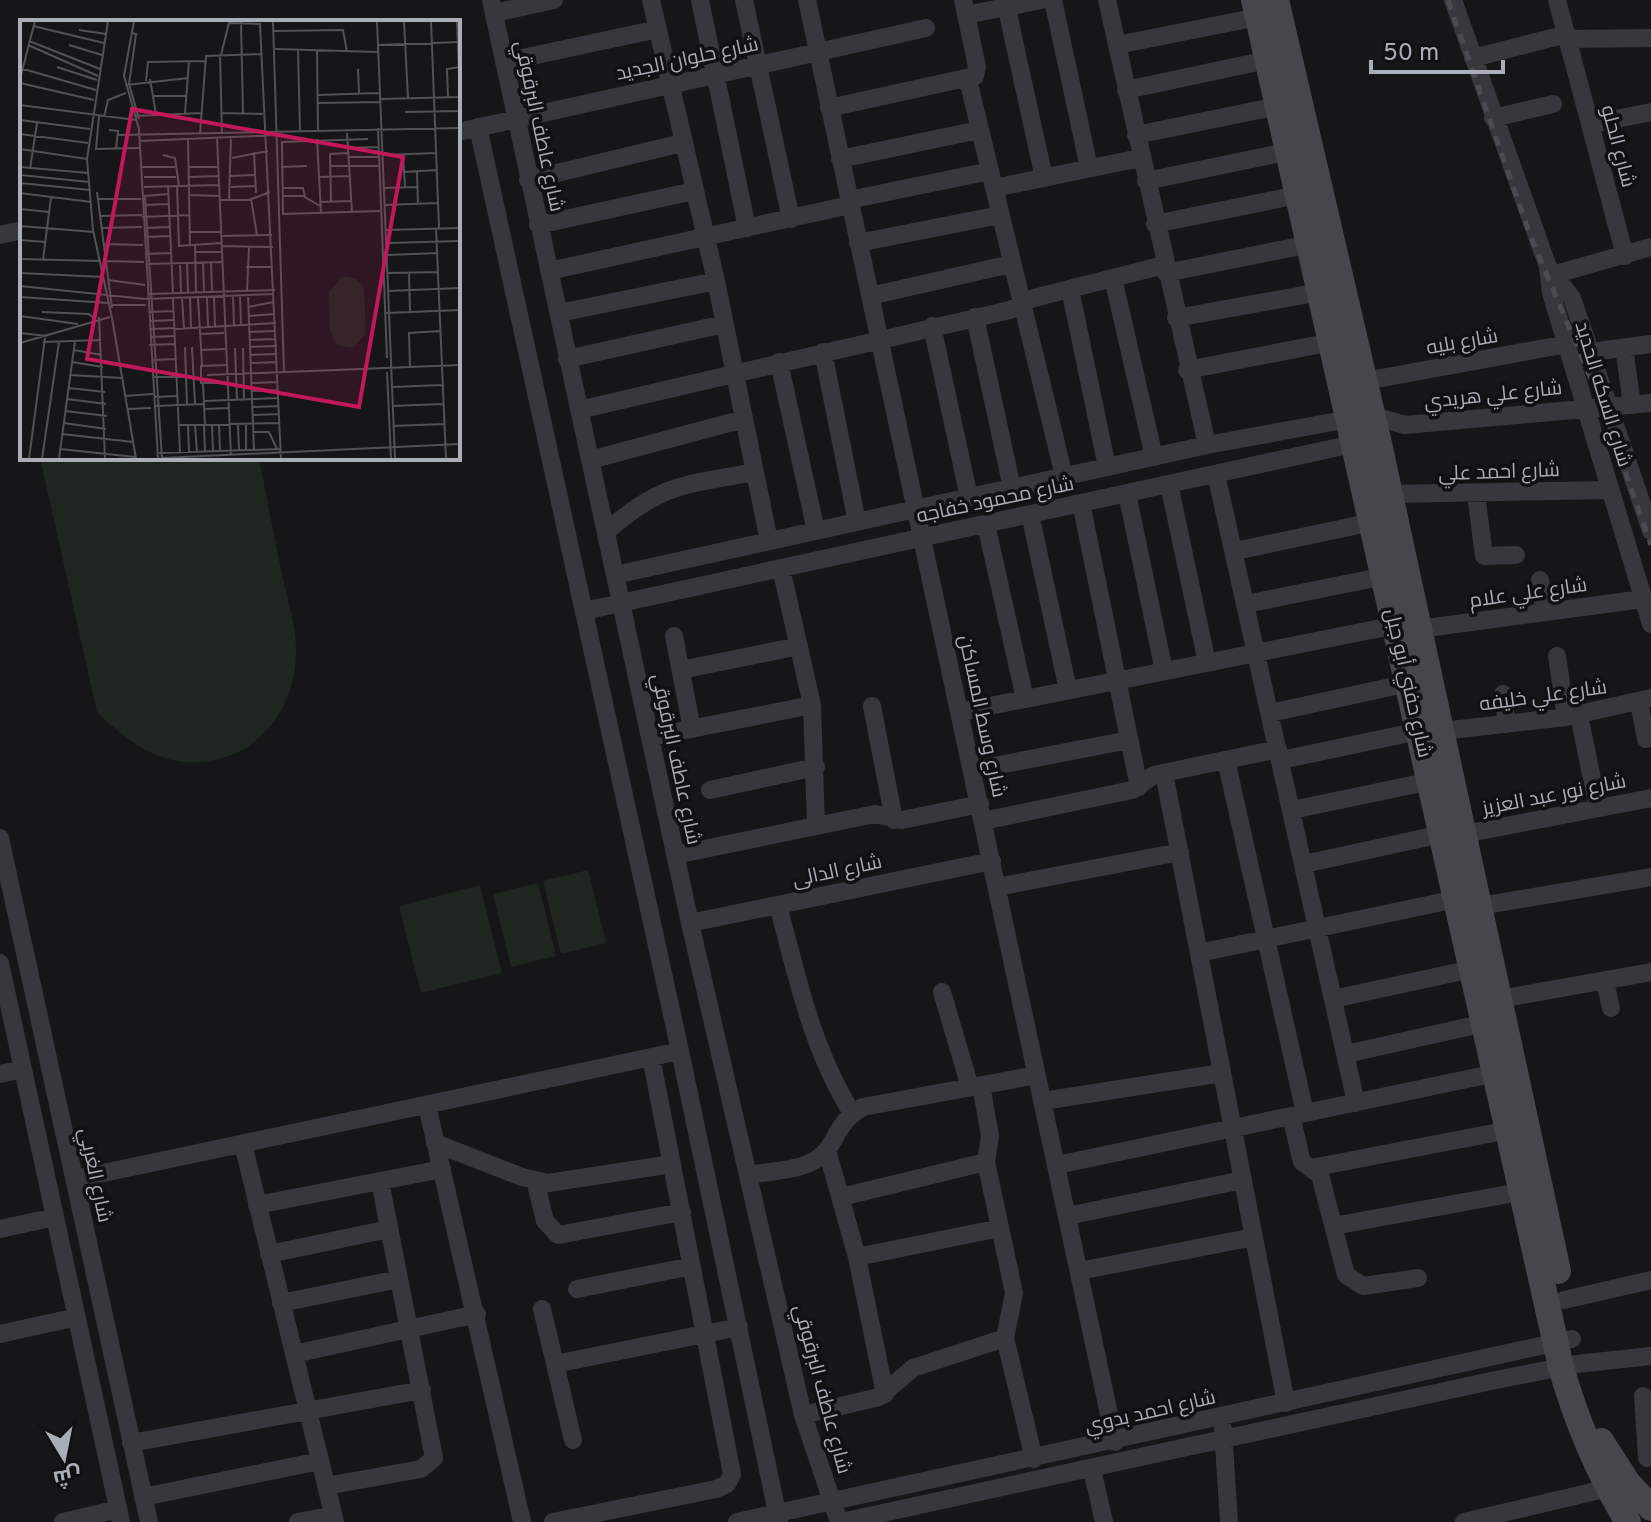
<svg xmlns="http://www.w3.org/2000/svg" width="1651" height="1522" font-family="Overpass,Cairo,sans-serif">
<rect width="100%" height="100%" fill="#161618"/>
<path fill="#1e261f" d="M40,458H259C266,494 273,530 280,565C285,592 296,622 296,649C297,699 269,746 219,759C169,772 132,746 97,712Z
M588,870L606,943L561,954L543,881Z
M538,883L556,956L511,967L493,894Z
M480,885L502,973L421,993L399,906Z"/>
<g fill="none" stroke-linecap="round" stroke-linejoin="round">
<path stroke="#37383d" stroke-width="18" d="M491,0L690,923L803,1415L839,1522
M651,0L716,281L769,541
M700,0L747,228
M744,0L791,219
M807,0L1115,1442
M1005,0L1044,178
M1053,0L1089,168
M1107,0L1207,445
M1453,0L1548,267L1551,293L1651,624
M1557,0L1625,256
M494,13L554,0
M966,15L1041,0
M1568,39L1651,38
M1117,45L1258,17
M1473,58L1567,34
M504,62L658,29
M968,80L1064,476
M1126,90L1267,60
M829,108L975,76L977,67L963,0
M1493,118L1553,104
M1591,124L1651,112
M478,127L680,1051L779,1522
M458,132L926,28
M1136,135L1278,106
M840,159L979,130
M528,180L682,143
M1146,181L1300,149
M994,188L1140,158
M849,200L990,171
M1155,224L1298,195
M538,225L694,191
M0,235L22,230
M858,243L1000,215
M1548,267L1572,298L1651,531
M549,271L850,205
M1166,273L1310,244
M1556,274L1651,247
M1113,278L1154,457
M1070,289L1107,467
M870,296L1011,264
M559,313L716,281
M975,317L1012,488
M1176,318L1320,292
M932,326L969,497
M1624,347L1632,405
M823,352L857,522
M1591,352L1651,344
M567,359L724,324
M779,362L816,531
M1187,370L1332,342
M1365,381L1567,344
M579,410L1010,310L1034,298L1164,265
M590,460L744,419
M1216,474L1356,1103
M1169,484L1207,663
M1127,493L1164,671
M1390,494L1610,490
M1476,494L1484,556L1516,555
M1081,503L1139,787
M1030,514L1068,690
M986,524L1025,699
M606,532C661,483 685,485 755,472
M1235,551L1373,522
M781,568L812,705L816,826
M615,575L1207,445L1349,419L1373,416L1405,425L1651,403
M1540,580L1545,612
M1246,604L1385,576
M584,611L1362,442
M1419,629L1643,599
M674,636L692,729
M1557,656L1566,717
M681,670L799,646
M1503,694L1507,724
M1639,702L1646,739
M872,706L894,820
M960,712L1396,625
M1270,713L1409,683
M1579,715L1598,808
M1442,731L1566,717L1651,698
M650,737L812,705
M1226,760L1305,1113
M1281,760L1419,731
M973,770L1129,740
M1164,773L1286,1403
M710,790L816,767
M1292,810L1431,781
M983,821L1132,790L1154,775L1278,749
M1464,834L1651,798
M0,838L149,1522
M675,855L875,814L902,820L980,804
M1304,864L1442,834
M997,887L1180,852
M778,905C797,977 812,1049 852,1113
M1480,906L1651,877
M690,923L992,861
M1199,953L1466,897
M0,963L121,1522
M1605,981L1611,1008
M942,992L970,1087
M1333,999L1472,969
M1500,999L1651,972
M1346,1054L1485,1023
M0,1074L23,1069
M981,1085L990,1136L986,1162L1014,1293L1005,1338L1034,1459
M1043,1101L1222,1073
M427,1105L522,1522
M1291,1116L1302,1162L1320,1175L1346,1275L1363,1286L1418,1278
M435,1143L522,1177L548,1183L672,1164
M243,1144L335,1522
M827,1150L857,1257L885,1394
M1057,1165L1496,1073
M1311,1168L1509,1130
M748,1175C768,1171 800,1171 817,1159C838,1145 834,1123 863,1107L1037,1075
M75,1179L680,1051
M535,1180L545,1221L558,1235L682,1212
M841,1197L986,1162
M257,1205L442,1169
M1067,1216L1243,1180
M1333,1226L1531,1190
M0,1229L55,1217
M269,1254L389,1229
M857,1257L1000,1228
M1079,1271L1254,1237
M577,1289L692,1266
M1564,1300L1651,1280
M281,1303L399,1279
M542,1309L573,1440
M0,1334L77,1317
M294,1354L477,1314
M555,1364L739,1327
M1643,1396L1647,1458
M803,1415L879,1397L913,1368L1005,1338
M1223,1429L1229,1522
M131,1443L422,1390
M1092,1469L1104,1522
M326,1486L421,1469L434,1458L380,1181
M143,1497L320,1461
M63,1522L118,1509
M298,1522L333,1515
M553,1522L716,1489L727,1484L732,1474L651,1057
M737,1522L1572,1339
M841,1522L1491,1381L1577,1364L1651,1356
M1464,1522L1617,1486"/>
<path stroke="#45474d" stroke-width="26" d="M1254,0L1561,1367C1577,1423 1598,1473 1628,1522
M1276,0L1378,439L1558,1271
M1601,1441L1628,1483L1651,1508"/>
<path stroke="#4a4c52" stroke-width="5" stroke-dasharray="10 8" stroke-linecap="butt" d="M1448,0L1530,235L1602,405L1651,545"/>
</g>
<g text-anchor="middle" stroke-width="7" stroke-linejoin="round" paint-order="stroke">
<g font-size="20" fill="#a8adb8" stroke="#111113">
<text transform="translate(687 58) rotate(-12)" y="7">شارع حلوان الجديد</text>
<text transform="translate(540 126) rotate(78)" y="7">شارع عاطف البرقوقي</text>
<text transform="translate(1619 146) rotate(75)" y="7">شارع الحلو</text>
<text transform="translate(1462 341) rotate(-10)" y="7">شارع بليه</text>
<text transform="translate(1493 394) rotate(-6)" y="7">شارع علي هريدي</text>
<text transform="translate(1604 394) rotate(73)" y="7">شارع السكه الحديد</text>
<text transform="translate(1499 471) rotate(-2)" y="7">شارع احمد علي</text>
<text transform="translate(995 499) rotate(-12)" y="7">شارع محمود خفاجه</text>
<text transform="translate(1528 592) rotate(-8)" y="7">شارع علي علام</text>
<text transform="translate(1409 683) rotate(77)" y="7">شارع حفني أبو جبل</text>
<text transform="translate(1543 695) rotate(-8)" y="7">شارع علي خليفه</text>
<text transform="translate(983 716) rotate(78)" y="7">شارع وسط المساكن</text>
<text transform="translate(677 759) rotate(78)" y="7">شارع عاطف البرقوقي</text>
<text transform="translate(1554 794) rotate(-11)" y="7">شارع نور عبد العزيز</text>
<text transform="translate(837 870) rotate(-12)" y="7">شارع الدالى</text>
<text transform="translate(96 1175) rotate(78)" y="7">شارع الغربي</text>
<text transform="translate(823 1389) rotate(75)" y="7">شارع عاطف البرقوقي</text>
<text transform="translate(1150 1411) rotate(-13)" y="7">شارع احمد بدوي</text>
</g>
</g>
<g transform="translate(20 20)">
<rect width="440" height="440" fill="#161618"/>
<path d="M322,256L335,258L344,267L346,314L333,328L317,325L310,312L309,272Z" fill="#1e261f"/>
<path fill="none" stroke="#505258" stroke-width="2" d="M88,1L67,139L73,210L92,298M114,1L104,56L119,109L138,439M253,1L264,352M357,1L375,439M384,1L388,78M411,1L419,208M437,1L440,77M221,2L223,93M13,6L84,23M59,10L86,14M254,11L323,10L327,32M111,13L116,14L109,64L119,99M9,21L80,49M8,25L78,56M49,25L82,35M358,25L440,22M255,29L358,32M278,30L280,111M297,31L298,111M200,35L202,114M201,35L209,3L240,4L261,439M37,47L77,60M0,48L76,70M338,49L339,73M0,59L15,1M130,59L136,94M126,61L128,42L185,41M0,63L74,80M106,65L168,58M298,75L359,73M133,76H167M428,77L427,49L440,47M359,79L440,77M298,83L360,82M0,85L116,100M385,92L440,91M165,93L169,41M201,93L243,94M79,96L76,129L119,128M115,96L182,93M84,97L88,80L106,73M0,100L70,109M358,108L367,338M89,110L98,111L96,129M327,113L332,192M0,114L68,123M180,114L186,36L242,34M98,115L440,108M197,117L211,436M168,119L170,226M297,119L301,193M119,121L258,115M328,128L358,127M0,129L67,139M234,132L236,173M383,134L385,167M143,135L155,138L159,166M363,135L416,133M329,137H359M212,138L248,131M310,146H359M0,147L68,153M120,147H155M169,147H198M261,147L287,146M10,149L17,103M384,152L417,150M397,152L398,184M0,155L69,162M210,156L234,155M124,157H156M169,157L199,156M299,157L330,156M0,163L70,170M148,166L153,274M157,166L159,226M124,167L199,165M211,167L235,166M262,168H283L285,177M364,168L398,167M77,172L92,288M0,173L71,182M169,175L199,176M124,176L148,174M262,176H283L300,186M125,177L142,439M78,179H121M231,179L237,215M200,180H229L250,172M209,180L211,117M300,182L331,181M311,182L310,134L328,133M125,185L149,184M365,185L418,183M0,189L29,192M262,194L360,191M263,194L262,122L348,119M80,196L122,195M122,197L169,195M0,206L74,212M81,208L122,207M126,208L150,207M416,208L426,439M366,210L440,208M170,212H201M201,216L252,215M126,217L150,216M0,220L25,222M367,223L440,221M84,224L123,225M175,225L176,273M158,226L201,223M201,226L253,227M175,232H201M127,234L151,233M367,235L418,233M0,239L81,241M23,240L31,177M86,241L124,242M183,242L184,272M191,242L192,272M160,243L161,273M167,243L168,273M128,244L202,242M226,247H253M0,253L84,257M368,253L418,252M389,253L390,292M88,260L125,265M0,266L125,279L254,274M227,271L229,227M368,271L440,268M129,274L255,270M228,275L234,430M213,276L214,305M220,276L221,305M0,277L88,283M187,277L188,306M194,277L195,306M162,278L164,309M170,278L171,308M178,278L182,345M153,279L160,433M91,285H126M228,287L254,282M22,292L69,294L74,298M130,292L154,291M366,293L440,290M0,296L58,304M229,296L255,294M79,297L85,439M92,298L116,439M130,301L155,300M131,309L155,308M155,309L256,303M229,312L256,311M0,313L27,316M180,314L204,313M131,317L155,316M229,320L256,319M23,322L81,320M0,323L90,297M129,325L156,324M165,327L167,384M172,327L175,384M230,327L257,326M215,328L217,380M223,328L224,379M54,330L82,335M181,330L205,329M230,335L257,334M132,340L156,339M52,342L83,347M231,343L257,342M206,345L181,346V363H206M390,347L389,313L421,311M367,352L371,439M50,355L102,358M187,355L440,345M133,357H168M232,363L258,362M183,364L185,405M371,367L423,365M49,368L85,372M232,371L258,370M105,376L133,374M134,377L158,376M47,379L86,384M184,381L258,378M135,386L184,384M372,386L424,384M232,387L259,386M107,389L131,388M184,389L208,388M45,391L87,396M233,395L259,394M44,403L86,409M159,405L259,403M168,405L169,432M175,405L177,432M184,405L185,432M192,405L193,431M199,405L200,431M218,405L219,430M226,405V430M373,406L424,404M233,412H249L257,429M42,414L113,422M40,429L115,437M139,433L261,429M142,438L440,424M9,439L25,318M22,439L39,322M39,439L55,321"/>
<path fill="#c2185b" fill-opacity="0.15" stroke="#c2185b" stroke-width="4" d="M112,89L383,137L339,387L67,339Z"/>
<rect width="440" height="440" fill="none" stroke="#a8adb8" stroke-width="4"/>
</g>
<g transform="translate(64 1458) rotate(170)" stroke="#111113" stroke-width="6" paint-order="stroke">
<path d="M0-6L14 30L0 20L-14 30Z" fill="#a8adb8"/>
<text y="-12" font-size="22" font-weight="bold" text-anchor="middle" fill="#a8adb8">ش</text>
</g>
<path d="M1371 60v12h132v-12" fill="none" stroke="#a8adb8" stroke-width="4"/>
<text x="1383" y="60" font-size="24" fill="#a8adb8" stroke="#111113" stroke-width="6" paint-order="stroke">50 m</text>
</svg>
